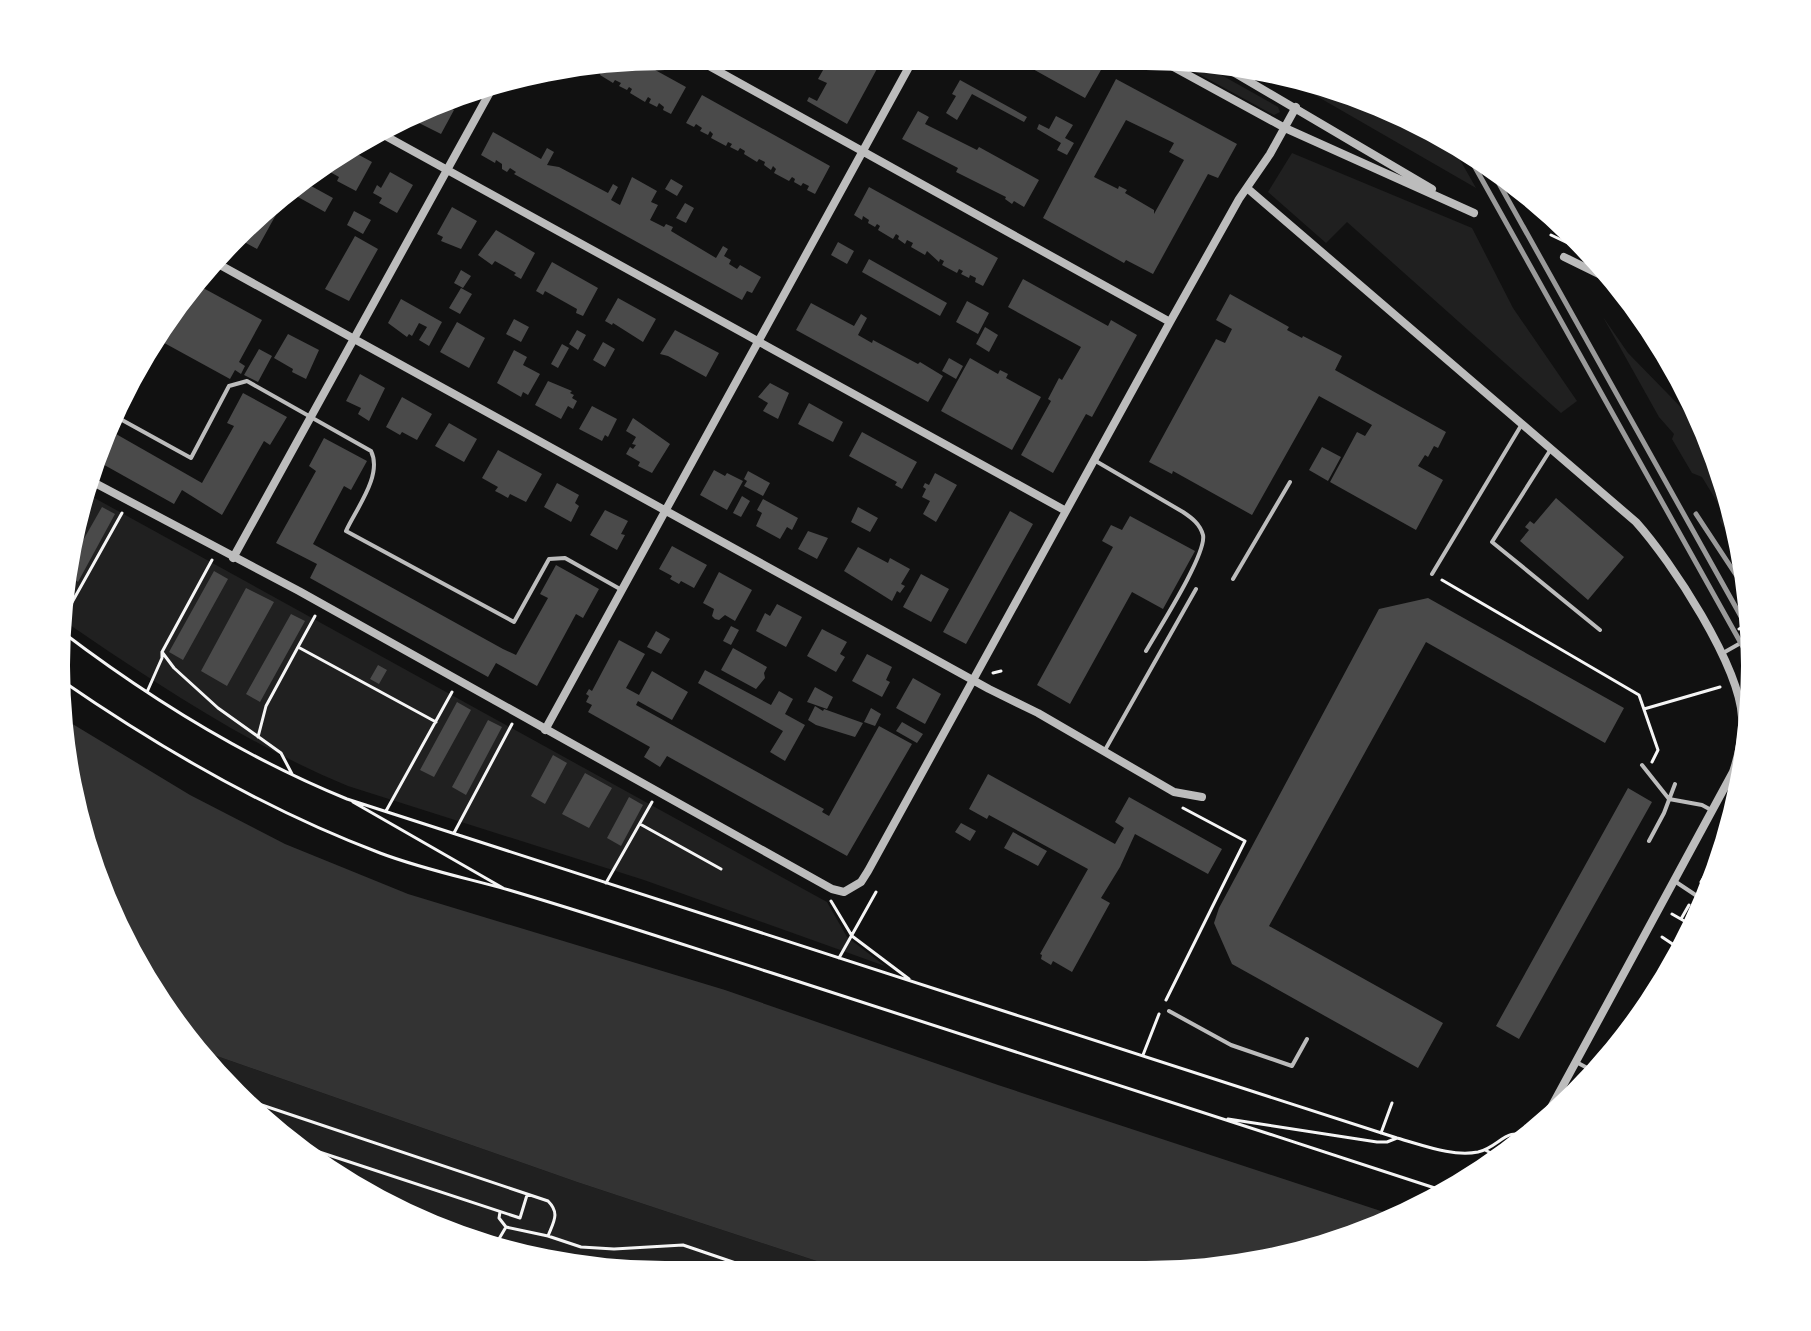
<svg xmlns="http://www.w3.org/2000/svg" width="1811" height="1331" font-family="Literata,serif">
<rect width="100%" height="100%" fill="#111"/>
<path fill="#202020" d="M1173,60L1200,63L1278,107L1280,112L1274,115Z
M1289,75L1303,77L1451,144L1476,188L1294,83Z
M1292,153L1472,228L1513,308L1577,401L1561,413L1347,222L1326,243L1268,192Z
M1603,317L1628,353L1707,434L1734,507L1743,561L1720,521L1722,510L1702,477L1692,473L1672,439L1674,434L1659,417Z
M89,495L827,902L847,937L885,966L644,880L348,786C246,744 152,681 61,619V585Z
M191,1047L577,1182L850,1272L625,1274L507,1254L396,1212L264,1124Z"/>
<path fill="#333" d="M61,717L190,795L285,844L408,894L725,990L998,1085L1399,1217L1379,1228L1226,1270L850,1272L577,1182L191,1047L182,1037L102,898L61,745Z"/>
<path fill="#4a4a4a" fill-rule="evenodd" d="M816,56H884L847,124L807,101L809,97L817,101L827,83L818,79L827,63Z
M1019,56H1076L1101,70L1085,98L1031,68L1033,64Z
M637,60L686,87L671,114L663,110L664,107L659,103L657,107L649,103L651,99L648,97L645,102L630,93L632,89L629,87L627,90L619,86L621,83L615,80L613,83L600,75L601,72L595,69L594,72L585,67Z
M1116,79L1237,144L1218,178L1208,174L1153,274L1126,260L1124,263L1043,218ZM1126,120L1174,143L1169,152L1184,160L1154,214V210L1125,193L1127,190L1119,186L1118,189L1094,177Z
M960,80L1027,117L1024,122L972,94L957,120L946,113L956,96L952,94Z
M702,95L830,166L815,194L807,190L809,186L803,183L801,186L794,182L795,179L792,177L789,181L774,173L776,169L773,166L771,170L764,165L765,162L759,159L757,162L744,154L745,151L740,148L738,151L730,147L732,144L728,142L726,146L711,138L713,134L710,131L708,135L700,131L702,128L696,124L694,127L686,123Z
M445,105L454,110L441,134L413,120Z
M918,111L929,117L925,124L977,150L979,147L1039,180L1024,207L1014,201L1012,204L1005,199L1006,197L956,172L958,168L902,139Z
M1056,116L1073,125L1065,138L1074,143L1067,155L1057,150L1061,143L1037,129L1039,124L1049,129Z
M493,132L541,159L547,148L554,152L547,165L559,167L608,193L613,184L618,187L611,200L620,205L632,177L657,191L651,202L658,205L650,220L664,227L666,224L673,227L671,231L716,258L723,246L728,249L724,256L731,260L729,264L737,269L740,265L761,277L752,293L747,291L742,300L514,174L516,172L510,168L507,172L502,169V164L496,160L495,163L481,155Z
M348,149L372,162L356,191L337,181L339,177L330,172L338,158L342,161Z
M390,172L413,185L397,213L379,203L382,198L373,193L377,185L381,188Z
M671,179L683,186L677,196L665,189Z
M302,181L333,198L325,212L289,192Z
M869,187L998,258L983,286L975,282L976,278L970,275L969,278L961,274L963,271L959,269L957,273L942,265L944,261L940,259L939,262L927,251L925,255L911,247L913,243L907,240L905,244L898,239L899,236L896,234L893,239L878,230L880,226L877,224L875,227L868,223L869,220L863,216L862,220L854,215Z
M288,193L257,249L237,238L282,198Z
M685,203L694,208L686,223L676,218Z
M452,207L477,221L461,249L441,241L443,237L437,234Z
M354,211L371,220L363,234L347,225Z
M496,230L535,253L521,279L514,275L516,273L495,261L492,265L478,255Z
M355,236L378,249L349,301L325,289Z
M838,242L854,251L847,264L831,255Z
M869,259L947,303L940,316L862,272Z
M552,262L598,288L583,316L576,313L577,309L545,291L543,295L536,291Z
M461,270L471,276L463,288L454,283Z
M1023,279L1108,326L1111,320L1137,335L1092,417L1086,414L1053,473L1021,455L1051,401L1048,399L1059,378L1062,380L1081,347L1008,307Z
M194,283L262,320L239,362L245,366L241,374L235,370L230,379L157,339Z
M461,288L472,294L460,314L449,308Z
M1230,294L1289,327L1287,330L1302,338L1303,336L1342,356L1335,370L1446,432L1438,448L1434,446L1428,457L1425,455L1418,466L1443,480L1416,530L1330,482L1357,432L1365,436L1372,425L1319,396L1252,515L1173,471L1172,474L1149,462L1216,339L1225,343L1232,329L1216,320Z
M618,298L656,319L643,342L613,323L612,325L605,321Z
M401,299L442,322L429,346L419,340L427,327L419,323L412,336L409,334L407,337L388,323Z
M967,301L989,313L978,334L956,322Z
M811,303L854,326L861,314L867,318L858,335L872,343L873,340L918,364L920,362L943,376L928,402L796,330Z
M514,319L529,327L521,342L506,334Z
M457,322L485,338L469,368L440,352Z
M985,327L998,335L989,352L976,344Z
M577,330L586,335L578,350L569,344Z
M675,330L719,353L706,377L668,356L660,354Z
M288,334L319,350L306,379L292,372L293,369L274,358Z
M603,342L615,349L605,367L593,360Z
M562,344L569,348L558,368L551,364Z
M259,349L272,356L258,382L244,375Z
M514,350L527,357L523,365L540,374L528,395L523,392L521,397L497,383Z
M949,358L963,366L956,379L942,371Z
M970,358L998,374L1000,370L1008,374L1006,378L1041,397L1012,450L941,411Z
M360,374L385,388L369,421L358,414L361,408L346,401Z
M548,381L572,391L570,393L574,395L572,398L577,401L573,409L568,406L561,419L535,405Z
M770,383L789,393L778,419L763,411L768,403L758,397Z
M243,393L287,417L270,445L264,441L222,515L182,490L174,504L99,462L109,430L202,483L234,426L227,423Z
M402,397L432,414L417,440L402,432L400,435L386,427Z
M809,403L843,422L833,442L798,424Z
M592,406L617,419L608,437L605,435L602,441L579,429Z
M633,418L670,444L652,473L638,466L640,462L626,454L630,447L633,449L636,445L632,444L636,437L626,431Z
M449,423L477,439L464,462L435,446Z
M862,432L917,462L902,489L895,485L897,482L849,456Z
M324,438L367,461L351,490L344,486L313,544L503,649L516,655L548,598L540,594L556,565L599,589L583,618L576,614L537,686L496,663L488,677L310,578L317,564L276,543L316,471L309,466Z
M1322,447L1341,457L1328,481L1309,470Z
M498,450L542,474L526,502L510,494L508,498L501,494L495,491L498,487L482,478Z
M714,470L725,476L727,473L743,481L727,510L700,495Z
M748,471L770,483L763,496L744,486L747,481L744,479Z
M935,473L957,485L936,522L923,514L930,501L922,497L926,489L923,487L925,483L929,485Z
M557,483L579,495L575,503L579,506L571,522L544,507Z
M742,496L750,501L741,517L733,513Z
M1556,498L1624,557L1588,600L1520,541L1529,530L1525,527L1530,521L1534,524Z
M763,499L798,518L792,530L787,527L780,539L756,526L762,513L757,510Z
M102,507L115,514L78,582L65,572Z
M858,507L878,518L870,532L851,522Z
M605,510L628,521L621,534L625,535L617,550L590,535Z
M1010,511L1033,524L966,644L943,632Z
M1130,516L1195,551L1163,609L1132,592L1070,704L1037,685L1113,547L1102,541L1111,525L1122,530Z
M808,531L828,538L817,559L798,549Z
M672,546L707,565L694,588L681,581L679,584L670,579L672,576L659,569Z
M858,547L888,563L890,558L910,569L901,584L905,586L900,593L897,591L892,601L844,571Z
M214,571L228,579L183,660L169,652Z
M719,572L752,590L735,621L725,615L719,620L715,619L712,616L714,609L703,603Z
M921,574L949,589L931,622L903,607Z
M246,588L274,602L227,686L201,671Z
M1428,598L1624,708L1605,743L1426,642L1269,926L1443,1023L1418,1068L1232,964L1214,923L1219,908L1379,609Z
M777,604L802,617L786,647L756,631L765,613L770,616Z
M291,614L305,621L260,702L246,694Z
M731,626L739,630L731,645L723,641Z
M822,629L847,642L840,654L845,657L836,672L807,656Z
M656,631L670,639L661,654L647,647Z
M619,640L645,654L626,688L639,695L652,671L688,692L672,720L638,701L636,705L824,809L822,812L829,816L879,726L912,744L847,856L667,756L660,767L644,757L650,747L588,712L592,705L586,702L589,696L586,694L589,689L592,691Z
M733,648L767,667L764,673L765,678L756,689L721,670Z
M867,654L892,667L886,680L890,682L882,697L852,681Z
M378,665L387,670L379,684L370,679Z
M705,670L771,705L779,691L793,699L785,714L805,725L785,761L770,752L783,731L698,683Z
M913,678L941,694L925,724L896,708Z
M815,687L833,697L827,709L807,702Z
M457,702L471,710L434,777L420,770Z
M815,706L823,711L824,709L863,723L855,737L816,725L808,720Z
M871,708L881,714L875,726L864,722Z
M488,720L502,727L466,795L452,787Z
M902,722L923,734L917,743L896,731Z
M553,755L567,763L545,804L531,796Z
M585,773L612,788L589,828L562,814Z
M988,774L1115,844L1124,828L1115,822L1129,797L1222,849L1208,874L1135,834L1120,867L1101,898L1110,903L1072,972L1053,961L1051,965L1041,959L1042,955L1040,954L1088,869L989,815L987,819L969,809Z
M1628,788L1652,802L1519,1039L1496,1026Z
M629,797L643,805L621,846L607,838Z
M961,823L976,831L970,841L955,832Z
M1013,832L1047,851L1038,866L1004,848Z"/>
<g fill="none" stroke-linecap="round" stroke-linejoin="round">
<path stroke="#f5f5f5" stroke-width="3" d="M1551,235L1572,245
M1442,580L1639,695L1658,750L1652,762
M61,622L122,513
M1739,629L1753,621
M61,631C149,698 244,757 347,799L1397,1138C1423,1145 1452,1157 1478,1152C1500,1147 1506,1125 1529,1138
M298,647L315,616
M162,652L174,668L218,708L281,753L292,774
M993,673L1001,671
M61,680C161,749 266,810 380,853C422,869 466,878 509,890C597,916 684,945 772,973C996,1044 1220,1118 1444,1191
M147,692L162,658V652L212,560
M1644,709L1720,687
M258,737L266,706L298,647L436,722
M353,802L503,888
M386,811L452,692
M640,824L721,869
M454,833L512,724
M1701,882L1704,877
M606,883L652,802
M831,901L852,936L909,979
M1672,914L1693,926
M1681,919L1689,905
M1662,937L1674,945
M839,958L876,892
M1663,984L1660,979L1675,966
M1166,1000L1245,841L1183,808
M1143,1055L1159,1014
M238,1097L548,1201C560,1213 554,1221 548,1236
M1228,1119L1377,1142H1387L1397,1138
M1381,1133L1392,1103
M292,1143L520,1218L527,1195
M1485,1150L1501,1158
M500,1212L499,1218L506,1227L548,1236L581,1247L614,1249L683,1245L765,1273
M493,1249L506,1227"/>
<path stroke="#bcbcbc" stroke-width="4" d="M113,415L191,458L229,386L247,381L371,451C383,475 356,509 346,531L514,622L549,559L565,558L620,589
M1551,449L1492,542L1600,630
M1094,460L1183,512C1192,518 1200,524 1203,535C1207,554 1158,630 1146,651
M1432,574L1522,424
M1233,579L1290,482
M1723,653L1753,636
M1105,750L1196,589
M1642,765L1669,799L1702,805L1713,811
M1649,841L1664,813L1675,784
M1676,882L1700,898
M1169,1011L1231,1045L1292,1066L1307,1039
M1578,1063L1593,1071
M1563,1089L1573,1096"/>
<path stroke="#bcbcbc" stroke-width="8" d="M691,56L1170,322
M1157,58L1285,128L1474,213
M1223,66L1432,189
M382,134L1066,511
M1247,188L1636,522C1672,562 1739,665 1742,717C1743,737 1739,754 1733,772L1541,1126
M1564,257L1617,283
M211,260L989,689L1038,713L1174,792L1202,797
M93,482L299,591L832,889L844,892L861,882L868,871L1170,322L1239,199L1270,154L1296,107
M233,558L495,83
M545,730L915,56"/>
<path stroke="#9a9a9a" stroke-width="5" d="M1466,151L1752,663
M1487,162L1753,638
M1696,514L1748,593"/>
</g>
<path d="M0 0H1811V1331H0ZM665 70H1146A595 595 0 0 1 1741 665V666A595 595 0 0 1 1146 1261H665A595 595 0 0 1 70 666V665A595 595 0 0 1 665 70Z" fill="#fff" fill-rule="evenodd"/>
</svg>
